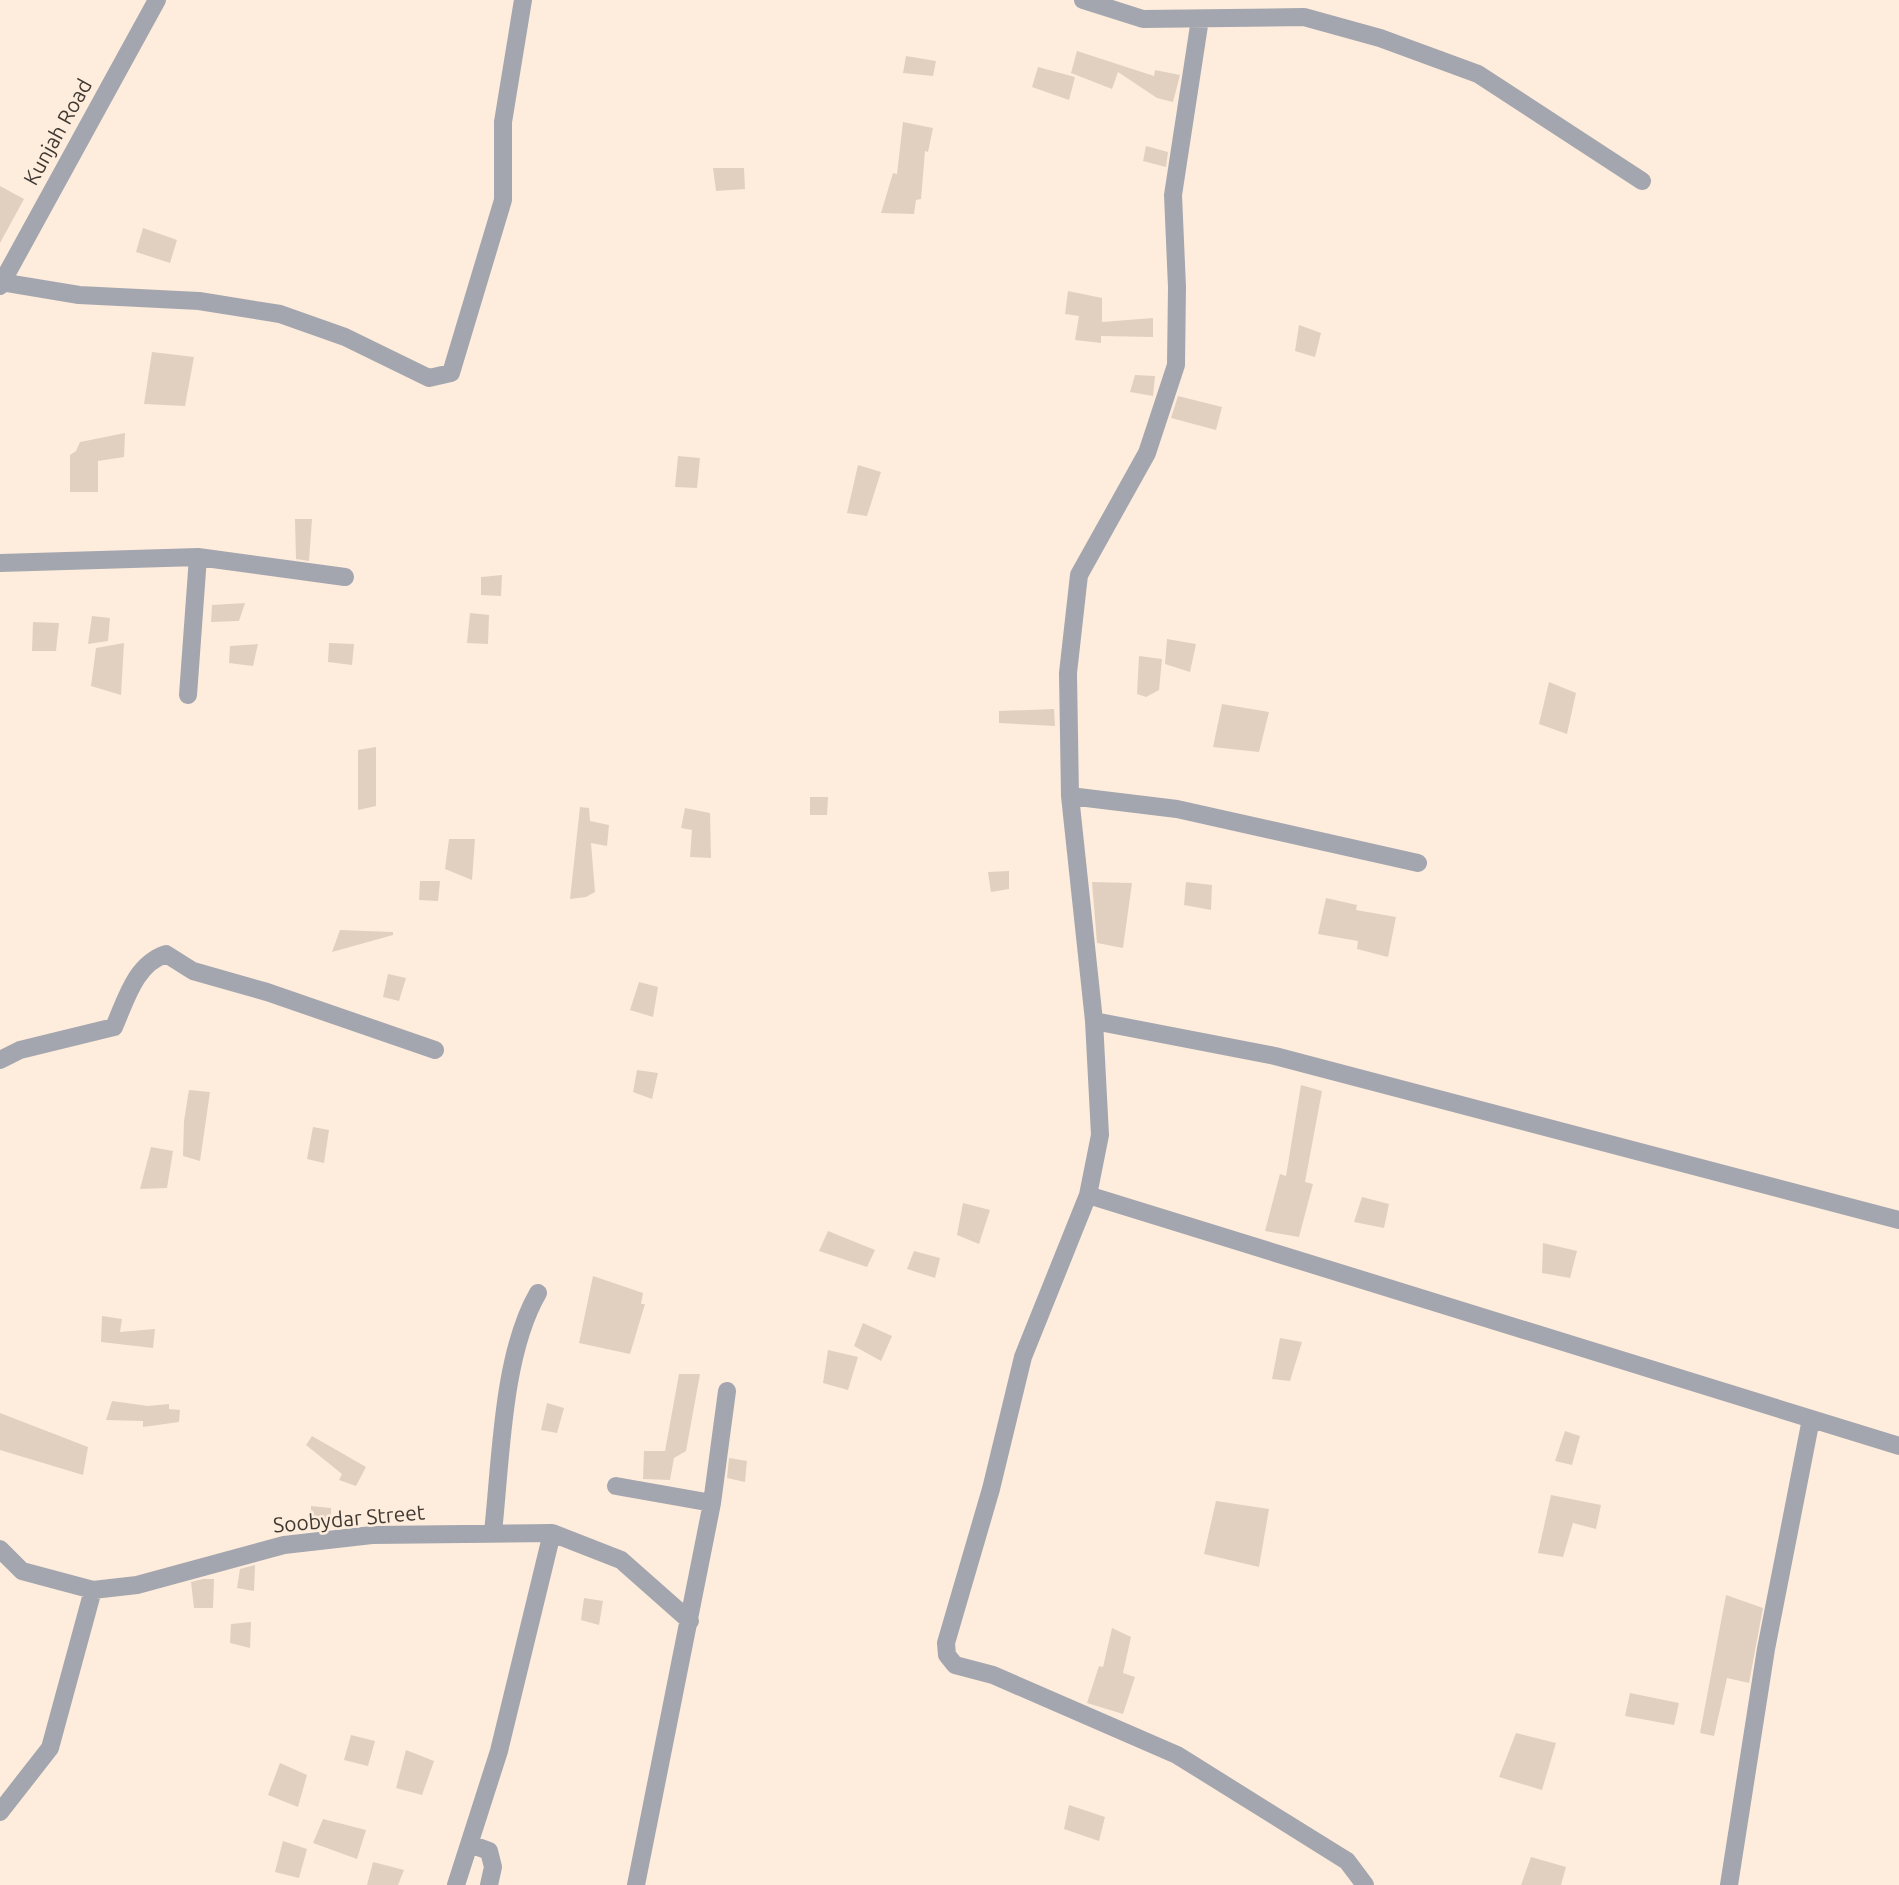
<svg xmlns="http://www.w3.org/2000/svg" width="1899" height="1885" font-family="Ubuntu,sans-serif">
<rect width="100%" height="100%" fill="#feeddc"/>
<path fill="#e1d0c0" d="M1077,51L1154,76L1155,70L1180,75L1173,102L1157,98L1118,72L1112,89L1071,73Z
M906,56L936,61L933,76L903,73Z
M1038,67L1075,77L1069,100L1032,87Z
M903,122L933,128L928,152L925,151L921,199L916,200L914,214L881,213L893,173L897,174Z
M1146,146L1168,152L1166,167L1143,161Z
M713,168H744L745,189L716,191Z
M0,186L24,199L0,243Z
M143,228L177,240L170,263L136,252Z
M1068,291L1102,298V322L1153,318V337L1101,336V343L1075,340L1079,316L1065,314Z
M1299,325L1321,333L1315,357L1295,351Z
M152,352L194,357L185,406L144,404Z
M1135,375L1155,376L1153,396L1130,392Z
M1178,396L1222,407L1216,430L1171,418Z
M125,433L124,457L98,461V492H70V455L76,451L80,442Z
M678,456L700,458L697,488L675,487Z
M858,465L881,472L867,516L847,513Z
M295,519H312L309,561L296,559Z
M502,575L501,596L481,595V577Z
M245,603L239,621L211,622L212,605Z
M470,613L489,615L488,644L467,643Z
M92,616L110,618L108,641L88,644Z
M33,622L59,623L56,651H32Z
M1167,639L1196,644L1190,672L1165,664Z
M124,643L121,695L91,686L96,648Z
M329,643L354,644L352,665L328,662Z
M258,644L253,666L229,663L230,646Z
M1139,656L1162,659L1159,690L1146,697L1137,694Z
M1549,682L1576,693L1567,734L1539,724Z
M1222,704L1269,712L1259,752L1213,747Z
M1054,709L1055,726L999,723V711Z
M376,747V806L358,810V750Z
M810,797H828L827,815H810Z
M580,807L589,808L590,821L609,825L607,846L591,843L595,892L586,897L570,899Z
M685,808L710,813L711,858L690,857L692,830L681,828Z
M449,839H475L472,880L445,869Z
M1009,871V889L991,892L988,872Z
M420,881H440L438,901L419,900Z
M1092,882L1132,883L1123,948L1097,943Z
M1186,882L1212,885L1211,910L1184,905Z
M1326,898L1357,905L1356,910L1396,917L1388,957L1357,949L1358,941L1318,934Z
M340,930L393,932V935L332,952Z
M388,974L406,978L399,1001L383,997Z
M639,982L658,987L653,1017L630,1010Z
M637,1070L658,1073L652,1099L633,1092Z
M1301,1085L1322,1091L1305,1182L1313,1184L1299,1237L1265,1231L1280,1174L1286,1176Z
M189,1090L210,1092L200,1161L183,1156L184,1121Z
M313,1127L329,1130L324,1163L307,1159Z
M151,1147L173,1151L167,1188L140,1189Z
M1362,1197L1389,1204L1384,1228L1354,1222Z
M963,1203L990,1210L979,1244L957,1235Z
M828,1231L875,1250L867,1267L819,1251Z
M1543,1243L1577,1251L1570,1278L1542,1273Z
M914,1251L940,1258L935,1278L907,1269Z
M593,1276L643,1293L641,1304H645L630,1354L579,1343Z
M102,1316L122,1319L120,1332L155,1329L153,1348L101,1342Z
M863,1323L892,1336L881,1361L854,1346Z
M1280,1338L1302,1342L1290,1381L1272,1379Z
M828,1350L858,1357L848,1390L823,1383Z
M679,1374H700L686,1451L674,1458L670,1480L643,1479L644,1451H665Z
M112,1401L148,1406L169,1404V1409L180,1410L179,1422L143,1427V1421L106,1420Z
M547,1403L564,1408L557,1433L541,1430Z
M0,1413L88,1447L83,1475L0,1450Z
M1565,1431L1580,1436L1572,1465L1555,1461Z
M312,1436L366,1467L356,1486L339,1480L342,1474L306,1445Z
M729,1458L747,1461L745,1482L727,1478Z
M1551,1495L1601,1505L1596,1529L1573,1523L1563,1557L1538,1553Z
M1216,1501L1269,1509L1259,1567L1204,1554Z
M311,1506L331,1508V1526L311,1525Z
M255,1565L254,1591L237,1588L240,1569Z
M203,1579H214L213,1608H194L191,1582Z
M1726,1595L1763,1608L1749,1683L1727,1678L1714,1736L1700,1733Z
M584,1598L603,1601L599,1625L581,1620Z
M251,1622L250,1648L230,1643L231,1624Z
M1112,1628L1131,1637L1123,1673L1135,1677L1123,1714L1087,1703L1099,1666L1103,1667Z
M1630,1693L1679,1703L1674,1725L1625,1716Z
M1516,1733L1556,1743L1542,1790L1499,1777Z
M351,1735L375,1741L368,1766L344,1760Z
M406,1750L434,1761L422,1795L396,1788Z
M280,1763L307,1775L298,1807L268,1795Z
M1069,1805L1105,1817L1099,1841L1064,1829Z
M323,1819L366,1830L357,1859L313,1843Z
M283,1841L307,1849L299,1878L275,1872Z
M1531,1857L1566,1867L1561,1885H1521Z
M373,1862L404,1870L398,1885H367Z"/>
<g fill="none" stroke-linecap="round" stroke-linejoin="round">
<path stroke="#a4a6af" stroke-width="18" d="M1083,0L1143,19L1304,17L1380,38L1478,74L1642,181
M1200,19L1173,195L1177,287L1176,365L1147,453L1079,575L1068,673L1070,796L1094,1021L1100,1135L1088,1195L1023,1357L991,1489L946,1643L947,1655L955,1665L993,1675L1177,1755L1347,1861L1365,1885
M0,282L79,295L199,301L280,314L345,337L429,378L451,373L503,200V122L523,0
M0,563L198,557L345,577
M188,695L198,557
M1070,796L1177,809L1418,863
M1094,1021L1275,1056L1899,1220
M0,1060L20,1050L114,1027C126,1000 135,964 166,954L193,971L267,992L435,1050
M1088,1195L1899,1446
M616,1486L712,1503
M493,1532C501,1460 502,1355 538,1293
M0,1549L22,1571L93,1590L137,1585L284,1545L372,1535L552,1533L621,1560L690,1621
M0,1812L50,1748L93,1590
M470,1844L489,1851L493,1867L489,1885
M456,1885L499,1751L552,1533
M636,1885L712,1503L727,1391
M1729,1885L1766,1649L1811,1419"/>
<path stroke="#a4a6af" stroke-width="18" d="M0,286L157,0"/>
</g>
<g text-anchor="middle" stroke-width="5" stroke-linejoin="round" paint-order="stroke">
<g font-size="21" fill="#403933" stroke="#feeddc">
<text transform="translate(58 132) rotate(-61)" y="7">Kunjah Road</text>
<text transform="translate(349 1519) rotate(-5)" y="7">Soobydar Street</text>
</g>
</g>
</svg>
